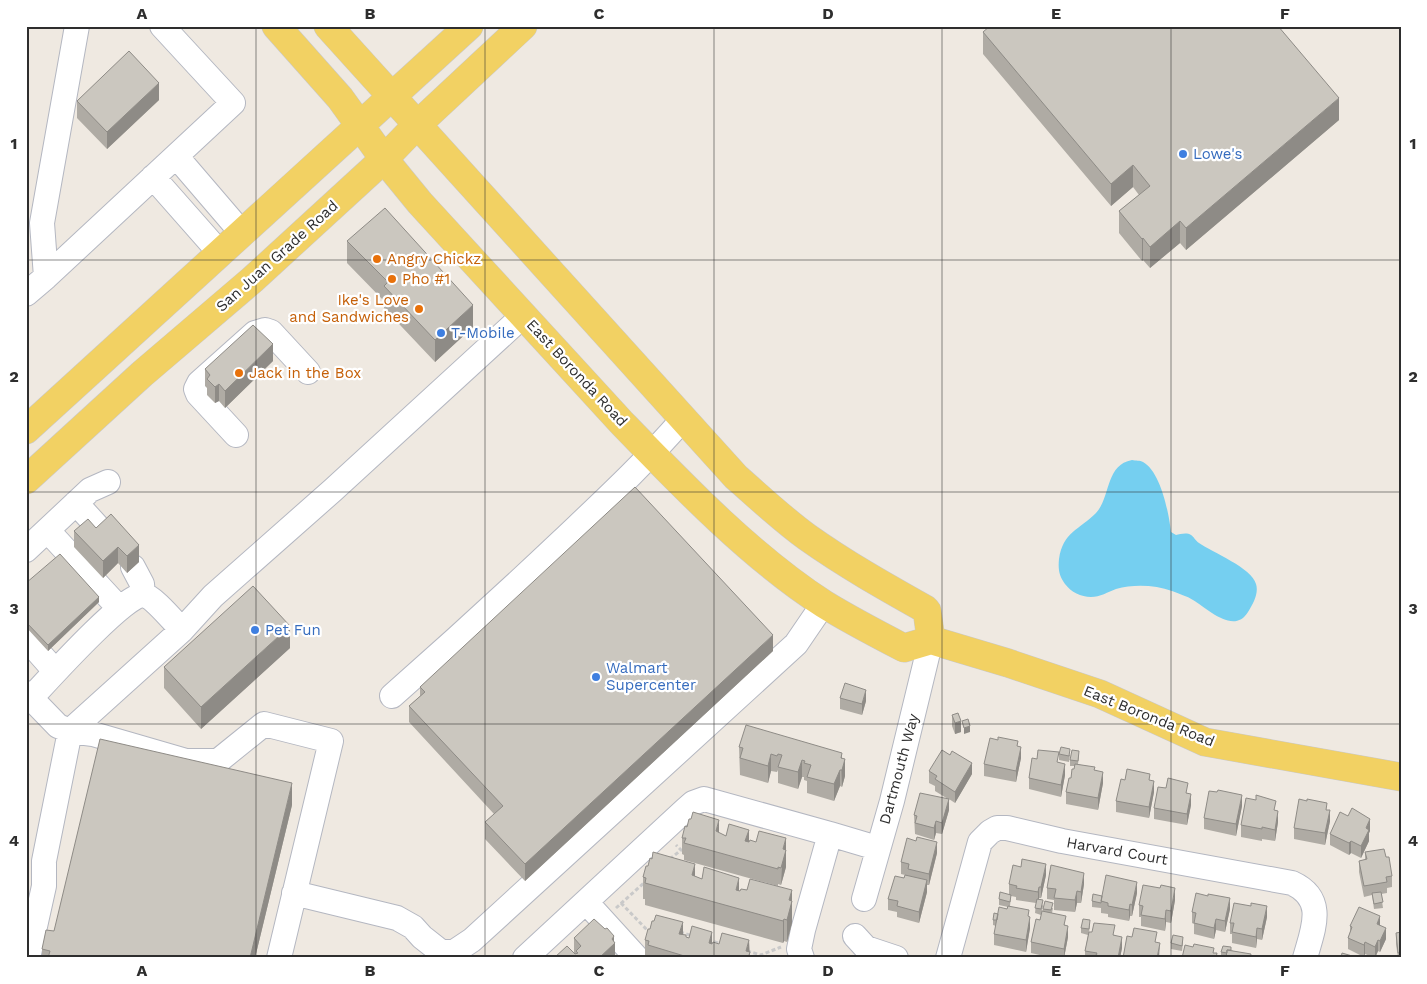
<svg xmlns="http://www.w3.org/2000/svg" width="1427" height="984" font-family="'Work Sans',sans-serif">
<rect width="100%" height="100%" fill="#efe9e1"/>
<path fill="#75cff0" d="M1132,460C1136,461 1140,460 1143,462C1161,472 1169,514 1171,532L1176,535C1180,534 1187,532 1191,535C1194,537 1195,540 1199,543C1212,552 1252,568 1256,584C1259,593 1253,604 1248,612C1234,635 1208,609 1193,600C1187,596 1179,594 1172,591C1155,585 1134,584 1116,589C1108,592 1100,597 1091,597C1081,597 1071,592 1065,584C1059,576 1058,569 1059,559C1063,532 1079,530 1096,513C1111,497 1105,465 1132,460Z"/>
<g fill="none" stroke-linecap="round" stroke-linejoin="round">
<g stroke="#b4b7c1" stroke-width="26">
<path id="minor" d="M176,156L242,233
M153,177L220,253
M46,277L233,103L162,26
M26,294L46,277L42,223L77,26
M236,435L198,394L196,389L199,383L255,333L265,330L271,332L308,372
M76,503L106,536
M48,531L119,608
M26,550L90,490L108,482
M133,567L142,584L143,595
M26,638L55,671
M26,693L58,726L70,731L93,734L186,761H218L264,724L331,741L279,958
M392,696C450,645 507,593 563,540C605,500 645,463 683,419
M31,698C46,682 126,593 143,595C153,596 174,622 182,630
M830,834L877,848
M294,893L397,918L413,927L422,937L441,952H454L472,940L796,644L824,603
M864,899L892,801L931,640
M586,902L637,958
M855,936L866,948L896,958
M28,958L44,886V861L70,731L182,630L213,596L333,490L524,315
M525,958L685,810L693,803L704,799L830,834L803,930L799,949L802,958
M948,958L980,842L990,832L997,828H1007L1062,841L1292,883C1327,899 1313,929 1305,958"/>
</g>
<g stroke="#c9c9c9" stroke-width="29">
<path id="major" d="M276,26L340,98L384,159L420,203L621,422C681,484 751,557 824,604C850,620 877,634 904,648L931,640L1008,663L1100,694L1205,742L1401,777
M328,26L736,477C759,497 782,519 807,537C845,564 884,586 925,609L927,611L931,640
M26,430L469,26
M26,480L142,374L252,280L384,159L417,125L523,26"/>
</g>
<path stroke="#c9c9c9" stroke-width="3" stroke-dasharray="4 2.5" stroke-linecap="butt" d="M670,859L681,850L676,845
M621,903L650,933
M616,908L645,882
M680,932L693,936
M708,940L722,944
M747,951L761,955L781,947"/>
<use href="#minor" stroke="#fff" stroke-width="24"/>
<use href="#major" stroke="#f2d163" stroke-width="28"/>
</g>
<path fill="#afaba4" d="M983,32L1339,120L1186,250L1180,243L1150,268L1143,260L1142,261L1119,233V211L1139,195L1133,187L1111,206L983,54Z
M159,100L107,149L77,118V101Z
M347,241L473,327L435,362L384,308V301L347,263Z
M273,361L225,408L219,401L215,403L207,395V388L205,386V369Z
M96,528L139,562L127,573L118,563L103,578L74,547V531Z
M26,583L99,602L48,651L26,627Z
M290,648L201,729L164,688V667Z
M773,651L525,881L485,839V822L494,814L409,722V706L420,696V687Z
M840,698L866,701L862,715L840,709Z
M952,715L961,732L955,734L952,726Z
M739,747L842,758L845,776L842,787L840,786L834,801L807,793V781L804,780V777H802L798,789L778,783V770L777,772L771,771L768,783L740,775Z
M1018,747L1021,758L1016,782L984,776V764Z
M1059,754L1070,755L1069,762L1059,760Z
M1079,757L1078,764L1095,770L1103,783L1098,810L1066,804V792L1075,766H1070V760Z
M1059,762L1065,775L1061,797L1029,789V778Z
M929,771L972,774L955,803L949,799V810L942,834L936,833L934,840L915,834L914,815L948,799L935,791V786L929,783Z
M1125,780H1150L1154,792L1149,818L1116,812V801Z
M1188,793L1191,805L1187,825L1154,819V808Z
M292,805L255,958H42V949Z
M1242,806L1236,836L1204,829V818Z
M1276,810L1278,822L1275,841L1262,839V841L1241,837V825Z
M1327,810L1330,821L1325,845L1294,839V828Z
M749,830V842L786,850V867L781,885L778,884V886L684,860V855L682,854V838L719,833L726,836Z
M1370,831L1369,833V841L1361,858L1351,853L1349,855L1330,845V834Z
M1365,852L1386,857L1392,876V887L1387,888V893L1381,894L1383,908L1374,909L1372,895L1364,897L1359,872V861L1365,860Z
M937,853L929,885H927V892L919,923L897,917V912L888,910V899L904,878L905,875L901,874V862Z
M652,859L702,879L739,891L792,901V923L787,942L784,941L783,943L645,905V899H643V877Z
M1046,875L1041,898H1039V899L1043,906L1041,915L1035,913L1036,903L1016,900V897L1011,896L1010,906L1029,917L1030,928L1026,952L994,945V934L996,926L993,925V920L998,914L1007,909L1008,907L999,905V899L1009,894V884Z
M1084,884L1081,903H1077L1075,912L1054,910V900L1047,899V888Z
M1137,893L1132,916H1130L1129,921L1108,917V914L1101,913V907V908L1092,907V901L1102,896Z
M1175,900L1171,923L1166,922L1165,931L1141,926V917H1139V905Z
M1053,908L1052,913L1066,926L1068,937L1064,958H1053L1031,953V942L1040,920L1043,909Z
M1230,909L1225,932L1216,930L1214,939L1194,934V924L1192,923V912Z
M1267,917L1262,940L1257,939L1256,948L1232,943V934H1230V923Z
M1090,926L1089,932L1115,935L1122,948L1120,958H1085V951L1088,935L1081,933V928Z
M1350,926H1380L1386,939L1380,952L1378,951L1375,958L1365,954L1364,957L1348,949V938L1350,932Z
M712,932V944L749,952L750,958H648L645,957V940L683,935L686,938H689Z
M1401,932V958H1398L1396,944V933Z
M574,938L614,942L615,958H554L574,953Z
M1183,942L1182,951L1171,949V943Z
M1231,950L1251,958H1221V952Z"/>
<path fill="#8e8b86" d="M159,83V100L107,149V132Z
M1339,98V120L1186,250V228Z
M1133,165V187L1111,206V184Z
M1180,221V243L1150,268V247Z
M1143,238V260L1142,261V239Z
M473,305V327L435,362V340Z
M273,344V361L225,408V391Z
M219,384V401L215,403V387Z
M139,545V562L127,573V556Z
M118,547V563L103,578V561Z
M99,597V602L48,651V645Z
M290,626V648L201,729V707Z
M773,635V651L525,881V864Z
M866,690V701L862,715V704Z
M961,721V732L955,734V723Z
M970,726V732L964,734V728Z
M1021,747V758L1016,782V771Z
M842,753V768L845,759V776L842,787L841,758Z
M771,754V771L768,783V766Z
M802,760V777L798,789V772Z
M972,763V774L955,803V792Z
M1065,764V775L1061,797V785Z
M840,770V786L834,801V784Z
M1103,772V783L1098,810V798Z
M1154,781V792L1149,818V807Z
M292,783V805L255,958H250Z
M1191,794V805L1187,825V814Z
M1242,795V806L1236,836V824Z
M949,799V810L942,834V823Z
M1330,810V821L1325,845V833Z
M1278,811V822L1275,841V830Z
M1370,819V831L1369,833V841L1361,858V846L1366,828Z
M719,820V836L716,831Z
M936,821V833L934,840V828Z
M749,830V846L745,841Z
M786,838V867L781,885L783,849Z
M1351,841V853L1349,855V843Z
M937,842V853L929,885V874Z
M695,864V885L692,875Z
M1046,864V875L1041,898V887Z
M1084,873V884L1081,903V892Z
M739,878V900L736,890Z
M927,880V892L919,923V912Z
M1137,882V893L1132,916V905Z
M1039,887V898L1038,903V892Z
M1175,888V900L1171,923V911Z
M792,890V923L787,942V920L789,900Z
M1077,891V903L1075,912V900Z
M1230,898V909L1225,932V921Z
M1130,904V916L1129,921V910Z
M1267,906V917L1262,940V929Z
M1166,910V922L1165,931V919Z
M1380,916V928L1377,924Z
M1030,917V928L1026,952V940Z
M784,919V941L783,943V921Z
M1216,919V930L1214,939V928Z
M683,922V939L679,934Z
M1068,926V937L1064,958V949Z
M1257,928V939L1256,948V937Z
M1386,928V939L1380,952V941Z
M712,932V949L709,943Z
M614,936V944L615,943V958H599L612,939Z
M1122,937V948L1120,958H1118Z
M749,940L750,958H746V951Z
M1378,940V951L1375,958V947Z
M1365,942V954L1364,957V945Z
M1160,943L1159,958H1157Z"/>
<path fill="#cbc7bf" stroke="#8e8b86" d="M990,26H1278L1339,98L1186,228L1180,221L1150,247L1143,238L1142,239L1119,211L1150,186L1133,165L1111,184L983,32Z
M129,51L159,83L107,132L77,101Z
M385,208L473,305L435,340L384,286L388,282L347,241Z
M253,325L273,344L225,391L219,384L215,387L207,379L210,375L205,369Z
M635,487L773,635L525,864L485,822L503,806L409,706L425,692L420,687Z
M111,514L139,545L127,556L118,547L103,561L74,531L88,519L96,528Z
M60,554L99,597L48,645L26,622V583Z
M253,586L290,626L201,707L164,667Z
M845,683L866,690L862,704L840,698Z
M958,713L961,721L955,723L952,715Z
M968,719L970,726L964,728L962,721Z
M746,725L842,753L841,758L845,759L842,770H840L834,784L807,777L811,765L804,763L805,761L802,760L798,772L778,767L782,755L778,754L777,756L771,754L768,766L740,758L743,748L739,747Z
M998,737L1018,741L1017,746L1021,747L1016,771L984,764L990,738L998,740Z
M100,739L292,783L250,958H48L50,951L42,949L46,930L54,931Z
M1061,747L1070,749L1069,756L1059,754Z
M942,750L950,755L952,751L972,763L955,792L935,779L937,776L929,771Z
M1038,750L1059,752L1057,762L1065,764L1061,785L1029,778L1032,758L1037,759Z
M1072,750L1079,751L1078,761L1070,760Z
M1075,764L1095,767L1094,770L1103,772L1098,798L1066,792L1069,778H1071L1072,769H1074Z
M1127,769L1150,774L1149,780L1154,781L1149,807L1116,801L1121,779L1125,780Z
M1168,778L1188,783L1186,793L1191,794L1187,814L1154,808L1158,787L1166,788Z
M1218,790L1242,795L1236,824L1204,818L1209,791L1217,792Z
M920,793L949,799L942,823L936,821L934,828L915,823L917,816L914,815Z
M1256,795L1276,801L1274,810L1278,811L1275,830L1262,827V829L1241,825L1246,798L1256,800Z
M1299,799L1307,801V799L1327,803L1326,810H1330L1325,833L1294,828Z
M1352,808L1370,819L1366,828L1369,830L1361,846L1351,841L1349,843L1330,834L1340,812L1348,816Z
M693,812L719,820L716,831L726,836L729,824L749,830L745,841L749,842L750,840L756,842L759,831L786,838L783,849L786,850L781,868L778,867V869L684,843L686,838H682L685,826L687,827L689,819H691Z
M917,837L937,842L929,874L908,869L909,864L901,862L907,838L916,841Z
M1384,849L1386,857H1389L1392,876L1386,877L1387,882L1364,886L1359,861L1367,859L1365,852Z
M653,852L695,864L692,875L702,879L704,867L739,878L736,890L740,891L741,889L747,890L750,879L792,890L789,900L792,901L787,920L784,919L783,921L645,883L646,878L643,877L646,866H648L650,858L652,859Z
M1022,859L1046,864L1041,887H1039L1038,892L1016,888L1017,886L1009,884L1013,865L1021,867Z
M1051,865L1084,873L1081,892L1077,891L1075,900L1054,898L1056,889L1047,888Z
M905,875L927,880L919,912L897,906L898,901L888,899L895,876L904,878Z
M1106,875L1137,882L1132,905L1130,904L1129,910L1108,906V903L1101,901Z
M1143,885L1160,888L1161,885L1175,888L1171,911L1166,910L1165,919L1141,915L1143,906L1139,905Z
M1000,892L1011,895L1010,902L999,899Z
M1381,892L1383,902L1374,904L1372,893Z
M1196,893L1208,896V894L1230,898L1225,921L1216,919L1214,928L1194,923L1196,913L1192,912Z
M1093,894L1102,896L1101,903L1092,901Z
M1037,899L1043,900L1041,909L1035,908Z
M1045,901L1053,903L1051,910L1043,909Z
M1234,903L1251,906V903L1267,906L1262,929L1257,928L1256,937L1232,932L1234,923H1230Z
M1008,906L1029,910L1028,916L1030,917L1026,940L994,934L999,907L1007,909Z
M1359,907L1380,916L1377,924L1386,928L1380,941L1378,940L1375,947L1365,942L1364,945L1348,938L1352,927L1350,926Z
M1042,911L1066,916L1064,925L1068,926L1064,949L1031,942L1036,919L1040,920Z
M994,913L998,914L997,920H993Z
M656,915L683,922L679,934L686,935V937L689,938L692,926L712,932L709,943L712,944L713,942L719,944L722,933L749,940L746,951L750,952L748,958H691L648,945L649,941L645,940L648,929H650L652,921H654Z
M594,919L605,929L607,928L614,936L612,939L615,943L599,958H554L567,946L575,954L578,953L576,951L581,946L574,938Z
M1083,919L1090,920L1089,929L1081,928Z
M1094,923L1115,925L1113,935L1122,937L1118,958H1108L1096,955L1097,953L1085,951L1089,932H1092Z
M1134,928L1157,932L1155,942L1160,943L1157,958H1123L1127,936L1132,937Z
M1401,932V952L1398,953L1396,933Z
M1173,935L1183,937L1182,946L1171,943Z
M1194,944L1214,948L1213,953H1217L1216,958H1182L1185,945L1193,947Z
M1223,946L1231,947V950H1227V953L1221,952Z
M1227,950L1251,954L1250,958H1226Z
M1342,953L1359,958H1341Z"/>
<path fill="none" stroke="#2e2e2e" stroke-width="1" stroke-opacity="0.55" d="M256,26V958M485,26V958M714,26V958M942,26V958M1171,26V958M26,260H1401M26,492H1401M26,724H1401"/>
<g fill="#3f7fe0" stroke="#fff" stroke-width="2">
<circle cx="1183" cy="154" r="5"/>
<circle cx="441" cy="333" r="5"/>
<circle cx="255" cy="630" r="5"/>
<circle cx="596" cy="677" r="5"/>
</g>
<g fill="#e8710a" stroke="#fff" stroke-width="2">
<circle cx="377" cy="259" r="5"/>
<circle cx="392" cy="279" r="5"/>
<circle cx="419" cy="309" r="5"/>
<circle cx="239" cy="373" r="5"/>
</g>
<g text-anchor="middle" stroke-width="4.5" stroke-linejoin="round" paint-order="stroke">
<g font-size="15" fill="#366cbe" stroke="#fff" text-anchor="start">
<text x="1193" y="159">Lowe's</text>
<text x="451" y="338">T-Mobile</text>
<text x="265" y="635">Pet Fun</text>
<text x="606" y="673">Walmart<tspan x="606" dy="17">Supercenter</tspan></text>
</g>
<g font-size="15" fill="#2e2e2e" stroke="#fff">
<text transform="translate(277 256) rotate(-42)" y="5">San Juan Grade Road</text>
<text transform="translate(577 373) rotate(47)" y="5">East Boronda Road</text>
<text transform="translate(1149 716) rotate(22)" y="5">East Boronda Road</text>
<text transform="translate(899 769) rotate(-75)" y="5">Dartmouth Way</text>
<text transform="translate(1117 851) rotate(10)" y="5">Harvard Court</text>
</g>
<g font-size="15" fill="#c56008" stroke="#fff" text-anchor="start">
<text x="387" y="264">Angry Chickz</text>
<text x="402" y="284">Pho #1</text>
<text x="409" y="305" text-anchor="end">Ike's Love<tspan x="409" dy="17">and Sandwiches</tspan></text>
<text x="249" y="378">Jack in the Box</text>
</g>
</g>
<rect width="1427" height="984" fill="none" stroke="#ffffff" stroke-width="55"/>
<rect x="28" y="28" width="1372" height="928" fill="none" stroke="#2e2e2e" stroke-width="2"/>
<g font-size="16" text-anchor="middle" font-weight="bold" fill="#2e2e2e">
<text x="142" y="19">A</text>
<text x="370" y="19">B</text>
<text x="599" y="19">C</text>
<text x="828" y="19">D</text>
<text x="1056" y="19">E</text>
<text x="1285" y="19">F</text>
<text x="14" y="149">1</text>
<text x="1413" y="149">1</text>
<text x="14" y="382">2</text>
<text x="1413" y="382">2</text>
<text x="14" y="614">3</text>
<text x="1413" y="614">3</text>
<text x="14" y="846">4</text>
<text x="1413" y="846">4</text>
<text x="142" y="976">A</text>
<text x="370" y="976">B</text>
<text x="599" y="976">C</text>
<text x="828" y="976">D</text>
<text x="1056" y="976">E</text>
<text x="1285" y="976">F</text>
</g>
</svg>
